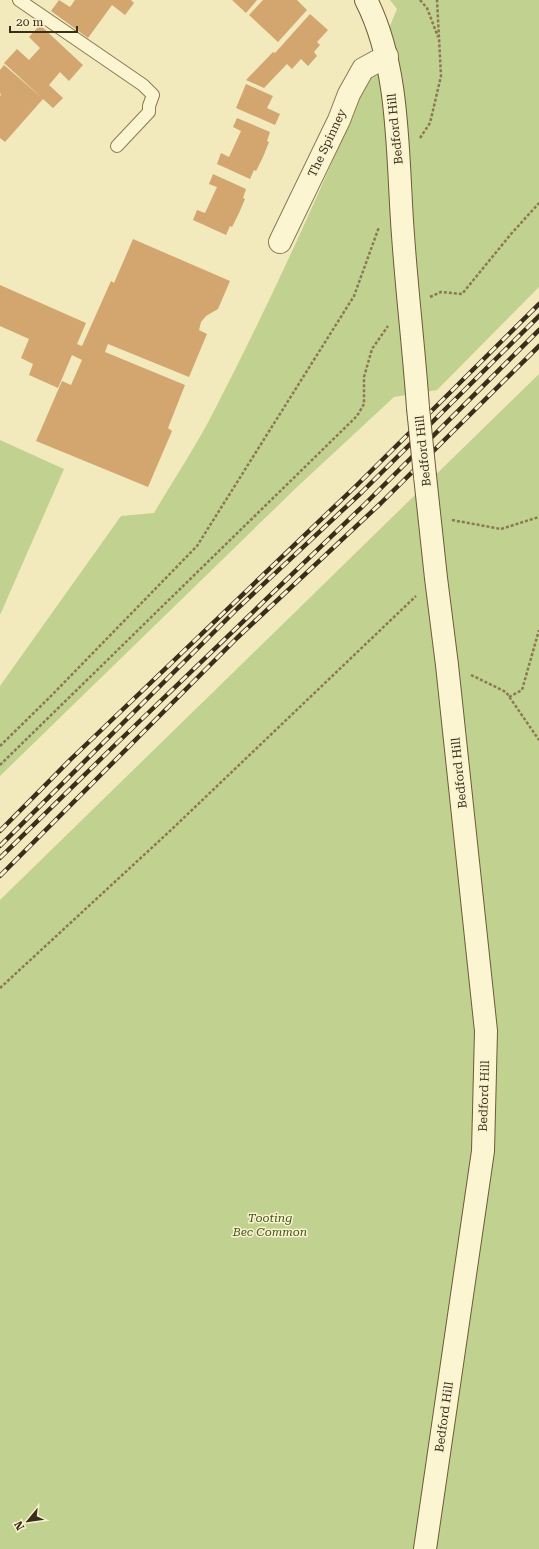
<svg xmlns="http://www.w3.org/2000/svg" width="539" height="1549" font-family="'Roboto Serif',serif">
<rect width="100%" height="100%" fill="#f2e9bd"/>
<path fill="#c1d190" d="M390,0H539V287L437,390L394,397L296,488L0,776V686L121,516L154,513C174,479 196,446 214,411C282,280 341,145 397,9Z
M539,374V1549H0V900Z
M0,440L64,469L0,615Z"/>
<path fill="#d4a66f" d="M59,0L70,7L75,0H131L134,3L125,15L112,5L88,38L51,11Z
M232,0H257L246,13Z
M263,0H297L307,10L278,42L249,15Z
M310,14L328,30L317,42L320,45L314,52L317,56L308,66L301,59L292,69L287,64L264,88L246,80L273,52L275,53Z
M40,25L83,65L69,81L60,72L49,85L63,98L53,108L43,99L5,142L0,138V96L1,95L0,93V70L4,65L41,97L4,63L17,49L29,60L40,48L29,37Z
M246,84L273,96L267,108L280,114L275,125L236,108Z
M237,118L270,132L267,141L269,142L263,157L256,171L254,170L250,179L217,164L221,153L229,157L241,131L233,127Z
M213,174L246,189L243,198L245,199L239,213L232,227L230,226L226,235L193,220L197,210L205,213L217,187L209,184Z
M133,239L230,281L218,309L206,316L201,322L199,330L207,334L189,377L108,344L105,352L185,385L168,428L172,431L148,487L36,441L62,381L71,385L82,360L72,355L58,388L29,375L33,364L21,358L29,339L0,326V285L86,323L77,344L82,346L111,281L114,283Z"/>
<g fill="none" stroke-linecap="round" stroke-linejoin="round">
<g stroke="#8c7954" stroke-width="14">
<path id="lane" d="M19,0L143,85L153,95L149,106V112L117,146"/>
</g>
<g stroke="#8c7954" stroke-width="24">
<path id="street" d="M280,242L339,120L349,94L363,69L387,56"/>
</g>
<g stroke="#6d5a38" stroke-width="24">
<path id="secondary" d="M366,0C401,68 397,160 403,235C407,293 414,350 418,408
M425,476L436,578L447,665L486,1031L483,1151L425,1549"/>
</g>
<path stroke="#8c7954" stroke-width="2.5" stroke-dasharray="3 2" stroke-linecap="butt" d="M420,0L427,8L438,37
M420,138L430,123L441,76L437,0
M430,297L441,292L462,294L511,234L539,203
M452,520L501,529L539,517
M471,675L506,692L539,740
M509,697L522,690L539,630
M0,746L50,697L197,546L354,296L379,227
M0,765L357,416L364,404V377L372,349L388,326
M0,988L171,830L416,596"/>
<use href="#lane" stroke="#fcf5d1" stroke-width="12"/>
<use href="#street" stroke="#fcf5d1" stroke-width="22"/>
<use href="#secondary" stroke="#fcf5d1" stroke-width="22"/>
<g stroke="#3a2e1b" stroke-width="4.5">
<path id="rail" d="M0,831L71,759L357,485L539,304
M0,846L238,608L362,492L539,316
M0,858L117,743L365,504L539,330
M0,876L237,638L381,503L539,346"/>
</g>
<use href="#rail" stroke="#f9f2ce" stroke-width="3" stroke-dasharray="9" stroke-linecap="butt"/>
<g stroke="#6d5a38" stroke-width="24" stroke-linecap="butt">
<path id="secondary-bridge" d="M418,408L425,476"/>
</g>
<use href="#secondary-bridge" stroke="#fcf5d1" stroke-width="22"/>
</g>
<g text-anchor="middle" stroke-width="3" stroke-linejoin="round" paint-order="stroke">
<g font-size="12" fill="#3a2e1b" stroke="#f9f2ce">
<text transform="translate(395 129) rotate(-96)" y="4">Bedford Hill</text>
<text transform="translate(327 143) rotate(-65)" y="4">The Spinney</text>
<text transform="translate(423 451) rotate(-96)" y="4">Bedford Hill</text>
<text transform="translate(459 773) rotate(-96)" y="4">Bedford Hill</text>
<text transform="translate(484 1096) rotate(-88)" y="4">Bedford Hill</text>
<text transform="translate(444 1417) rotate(-82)" y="4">Bedford Hill</text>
</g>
<g font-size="12" font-style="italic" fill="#42581f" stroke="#f9f2ce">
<text x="270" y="1222">Tooting<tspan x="270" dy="14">Bec Common</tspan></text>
</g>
</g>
<g transform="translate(28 1521) rotate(241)" stroke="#f9f2ce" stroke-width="3" paint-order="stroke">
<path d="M0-3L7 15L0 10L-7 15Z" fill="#3a2e1b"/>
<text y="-6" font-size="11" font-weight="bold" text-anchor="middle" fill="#3a2e1b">N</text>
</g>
<path d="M10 26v6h67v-6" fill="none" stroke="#3a2e1b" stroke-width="2"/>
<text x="16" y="26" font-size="12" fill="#3a2e1b" stroke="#f9f2ce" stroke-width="3" paint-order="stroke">20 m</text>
</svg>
